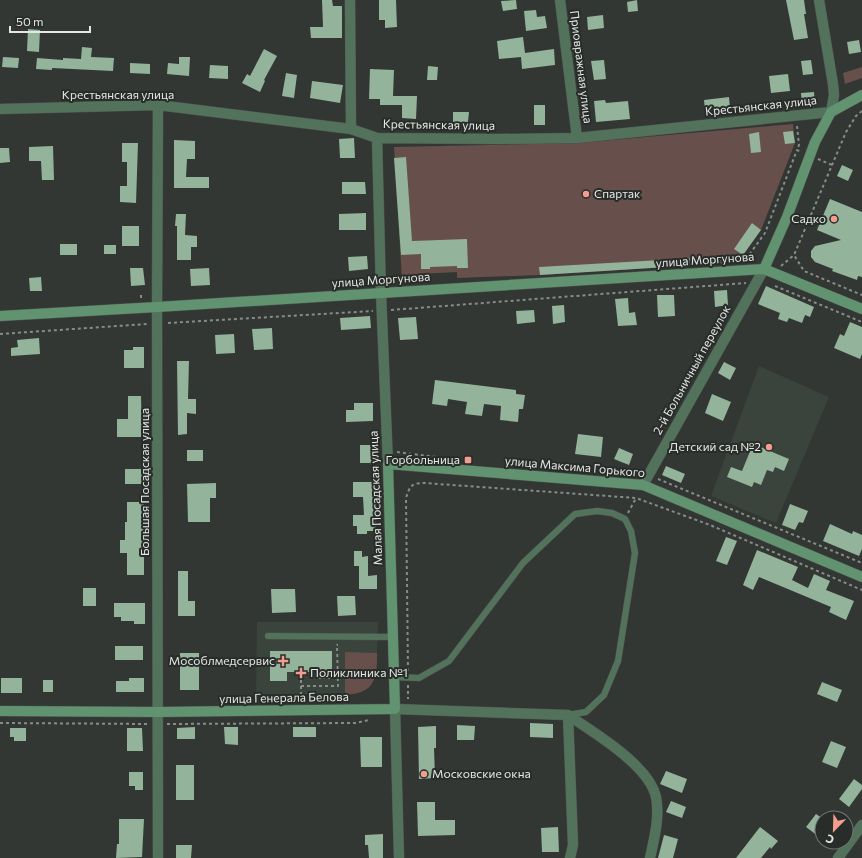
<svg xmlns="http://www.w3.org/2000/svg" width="862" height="858" font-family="Commissioner,sans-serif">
<rect width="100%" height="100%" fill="#323733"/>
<path fill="#3a433c" d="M759,366L829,397L776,523L711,496Z
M257,622H378L377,653H345V695L256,694Z"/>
<path fill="#674f4b" d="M862,67V78L845,84L843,73Z
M793,124L795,143L761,230L743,255L731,263L540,275L457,278V272L420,274V280H402L394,147L578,143Z
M345,652L377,653C377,667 378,686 361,692C356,694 350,694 345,695Z"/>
<path fill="#93b39b" d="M322,0H332L333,6H342V38H311L310,27H323Z
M379,0H396L397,27L385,28V20H379Z
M516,0L517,9L503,11L501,1Z
M637,0L638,11L628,12L627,2Z
M786,0H804L806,14H804L808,38L794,40Z
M536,10L537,17L545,16L547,28L526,31L524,11Z
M603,15L604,28L588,30L587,17Z
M28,29L40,30L39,52L27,51Z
M523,37L525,53L554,49L555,65L522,69L521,57L499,59L497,41Z
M859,40L861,52L849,54L847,42Z
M82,47L92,48L91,57L114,58L113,71L52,68V70L36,69L37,58L63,60V58L81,59Z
M264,49L277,56L264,80L265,81L260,92L242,83L247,74L250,76Z
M3,57L19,58L18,68L2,67Z
M179,57H190L189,76L167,74L168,63L179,64Z
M604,60L606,79L594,80L591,61Z
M811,60L813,74L803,75L801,61Z
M130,63L150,64V74L130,73Z
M210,65L228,66V79L209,78Z
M428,66L438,67L437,80H427Z
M370,69L394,70L393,96H417L416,119L402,118V105H380V99H369Z
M286,73L297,75L294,98L282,96Z
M788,74L790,91L771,93L769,76Z
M312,81L343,85L340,103L310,98Z
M814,92L815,104L802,105L801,93Z
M729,97L730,108L705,110L704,100Z
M605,100L606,103L628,101L630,119L596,122L594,101Z
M534,105H545V125H534Z
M453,112H469L468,122H461V124H453Z
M793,131L795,143L785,144L783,132Z
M759,132L761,152L751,153L749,134Z
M354,138L355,158H340L339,139Z
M174,140L195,141V159H187L186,177H209V188H174Z
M122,143H138L136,203L120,202V186H127V162H122Z
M53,146L54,180H42L41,161H29V147Z
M0,148H9L10,162L0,163Z
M406,157L412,241L467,239L468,268H457V266L430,267V269H421V254L401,255L394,158Z
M842,165L853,170L848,181L837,176Z
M342,182H365L366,194H342Z
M830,199L862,212V277L858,276L857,280L832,271L833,269L815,262L811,257V251L815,246L841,240L817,230Z
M366,213V230H339V214Z
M176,214H186L185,235L197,236V247H191V260H177V226H175Z
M752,223L761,230L743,255L734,249Z
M122,226H139V246H122Z
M60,244H77V255H60Z
M104,245H116V254H104Z
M367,256L368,269L349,271L348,257Z
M713,257L714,264L540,275L539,267Z
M130,268H143L145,285L131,286Z
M209,268L210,285L191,286L190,269Z
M41,277L42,291H30L29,278Z
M766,286L814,307L810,317L805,315L802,323L789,318L787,322L778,319L780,313L758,304Z
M727,290L728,305L715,307L714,291Z
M657,295H674L675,316L658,317Z
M628,298L629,313L635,312L637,325L618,326L615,299Z
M564,305L565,322L553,324L552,306Z
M534,310L535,322L517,324L516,311Z
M370,316L371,328L341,330L340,318Z
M416,317L418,339L400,340L398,318Z
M850,322L862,327V354L860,359L834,348L840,334L844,336Z
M272,328L273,349L254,350L252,329Z
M234,334L235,353L216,354L215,335Z
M39,338L40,354L11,356V348L18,347L17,340Z
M133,347H144V368H124V350H133Z
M177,361H189L188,399H196V414L187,413V434L178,435Z
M724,362L736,368L730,380L718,373Z
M435,380L516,390V394L525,395L523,409H519L518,422L500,420L501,406L484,404L482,416L465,414L467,402L448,399L447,406L432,404Z
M712,394L731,402L723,421L705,413Z
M128,396H141L142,437H117V419H128Z
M354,403H373V421L346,422V410H354Z
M578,434L603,437L601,457L575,454Z
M753,444L789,459L784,471L775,467L773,472L767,470L761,485L754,482L752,487L727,477L731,467L742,471Z
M360,445H374V463H360Z
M619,448L633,454L629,465L614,459Z
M187,450H203V461H187Z
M666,466L685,474L681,483L662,475Z
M125,469H145V484H125Z
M353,482H374L376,531H367V534H357V526H353V515H364L363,497H353Z
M216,483V498H210V522H188L187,484Z
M127,502H144V575H127V553H120V540H125V522H127Z
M790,504L808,511L803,523L799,522L795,530L782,525Z
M830,524L852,534L853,531L862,535V549L859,556L823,541Z
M726,537L737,541L727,565L716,561Z
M757,550L798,567L792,580L808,588L814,574L830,581L826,590L854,601L846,620L829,612L831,607L759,577L753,590L743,585Z
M354,551H362V557L368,556V576L377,575V589H359V566H354Z
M178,571H188V601H195V616H178Z
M83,588H96V606H83Z
M271,589H295L296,612L272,613Z
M337,596H355L356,615L338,616Z
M114,603H145V624H134V621H121V617H114Z
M115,646H143V660H115Z
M270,651H332V679H317V672H287V681H270Z
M180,653H199V690H180Z
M1,678H22V693H1Z
M129,678H144V692H116V681H129Z
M43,680H53V692H43Z
M822,682L842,690L837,702L817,694Z
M530,723L553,724V738L530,737Z
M457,725L475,726L474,740H457Z
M436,726V748H434L435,778L419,779L418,727Z
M195,727V739H177V728Z
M224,727H238V745L225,744Z
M293,727H316V737H293Z
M10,728H26V741H14V737H10Z
M127,728H142L143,751H127Z
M360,737H382V767H361Z
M831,741L846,747L837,768L822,762Z
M176,765H194V800H176Z
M666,771L687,779L682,793L660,784Z
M129,772H143V790H135V786H129Z
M854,779L862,785V789L849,807L839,799Z
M671,801L686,807L682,818L666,812Z
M417,802H435V820H455V835L418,836Z
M816,814L822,818V839L806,827Z
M119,819H144L142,857L116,858L117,844H119Z
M558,827L559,852H542L541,828Z
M760,827L778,841L771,849L770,847L761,858H736Z
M383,834V858H369L368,845H365V835Z
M664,835L678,839L673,858H658Z
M176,845H192L191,858H176Z"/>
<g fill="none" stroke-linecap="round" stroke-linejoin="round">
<g stroke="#4f534f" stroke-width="7">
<path id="lane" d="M268,636L393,637
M394,677L419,678L449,661L523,563L575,514L597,511L612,513L625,519L631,531L635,553L618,661L604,695L586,712L568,715"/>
</g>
<g stroke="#4f534f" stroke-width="11">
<path id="street" d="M350,0L351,129
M560,0L577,138
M0,109L158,105L351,129L377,138L499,139L577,138L831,112L834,95L833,84L819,0
M377,138L381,293L388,464
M643,485L764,269
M568,715C594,733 649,765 656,797C660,817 654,839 650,858
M568,715L573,845L570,858
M158,858L157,307L158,105
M399,858L395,709L568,715
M838,858L862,825"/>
</g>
<g stroke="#4f534f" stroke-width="11">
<path id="secondary" d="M764,269L787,217L815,142L831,112L862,95
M0,316L157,307L764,269L862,309
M0,711L158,712L395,709L388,464L643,485L862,577"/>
</g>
<path stroke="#888c89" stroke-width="2" stroke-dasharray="3 3" stroke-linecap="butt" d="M862,111L856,116L846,132L794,255L804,271L862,295
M797,126L799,145L797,150L801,152
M818,159L832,165
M746,259L765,233L797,150
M781,266L794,255
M775,286L862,322
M141,298V293
M391,310L746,283
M168,323L373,311
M0,334L147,324
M397,452L436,457
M658,479L862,563
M628,513L636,498
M408,671L406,498C410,486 411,483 424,483L636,498L710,525L862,590
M408,685V699
M301,686H338L337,645H338
M301,701V672
M0,723L149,724
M167,724L355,723L369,720"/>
<use href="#lane" stroke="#53725c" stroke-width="6"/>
<use href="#street" stroke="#53725c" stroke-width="10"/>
<use href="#secondary" stroke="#629370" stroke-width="10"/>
</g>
<g fill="#f59c90" stroke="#282d29" stroke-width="1.5">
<circle cx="586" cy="194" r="4"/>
<circle cx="834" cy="219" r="4"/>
<circle cx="769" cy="447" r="4"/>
<rect x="464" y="456" width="8" height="8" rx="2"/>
<path d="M281 655h4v4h4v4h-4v4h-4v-4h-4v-4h4z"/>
<path d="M299 667h4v4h4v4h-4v4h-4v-4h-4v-4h4z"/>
<circle cx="424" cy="774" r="4"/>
</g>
<g text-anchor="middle" stroke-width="4" stroke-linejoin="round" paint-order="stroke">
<g font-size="12" fill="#e5e7e5" stroke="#282d29">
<text transform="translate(581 67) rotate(83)" y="4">Приовражная улица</text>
<text x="118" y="99">Крестьянская улица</text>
<text transform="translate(761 106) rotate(-6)" y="4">Крестьянская улица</text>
<text transform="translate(439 125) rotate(1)" y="4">Крестьянская улица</text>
<text transform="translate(705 260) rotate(-4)" y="4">улица Моргунова</text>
<text transform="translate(381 280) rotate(-4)" y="4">улица Моргунова</text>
<text transform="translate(692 370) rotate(-61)" y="4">2-й Больничный переулок</text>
<text transform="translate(575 467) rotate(5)" y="4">улица Максима Горького</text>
<text transform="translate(145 482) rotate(-90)" y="4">Большая Посадская улица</text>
<text transform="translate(376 498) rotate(-92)" y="4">Малая Посадская улица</text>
<text transform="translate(284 698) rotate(-1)" y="4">улица Генерала Белова</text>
</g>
<g font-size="12" fill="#e5e7e5" stroke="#282d29" text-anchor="end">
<text x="594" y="198" text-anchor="start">Спартак</text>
<text x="826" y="223">Садко</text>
<text x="761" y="451">Детский сад №2</text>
<text x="460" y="464">Горбольница</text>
<text x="275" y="665">Мособлмедсервис</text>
<text x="310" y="677" text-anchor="start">Поликлиника №1</text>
<text x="432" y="778" text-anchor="start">Московские окна</text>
</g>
</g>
<g transform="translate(834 830) rotate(203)"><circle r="19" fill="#282d29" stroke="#747774"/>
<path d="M0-3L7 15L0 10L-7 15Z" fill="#f59c90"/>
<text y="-6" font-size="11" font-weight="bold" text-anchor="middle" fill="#e5e7e5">С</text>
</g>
<path d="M10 26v6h80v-6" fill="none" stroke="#e5e7e5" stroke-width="2"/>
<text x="16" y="26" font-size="12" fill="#e5e7e5" stroke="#282d29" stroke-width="3" paint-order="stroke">50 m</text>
</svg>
